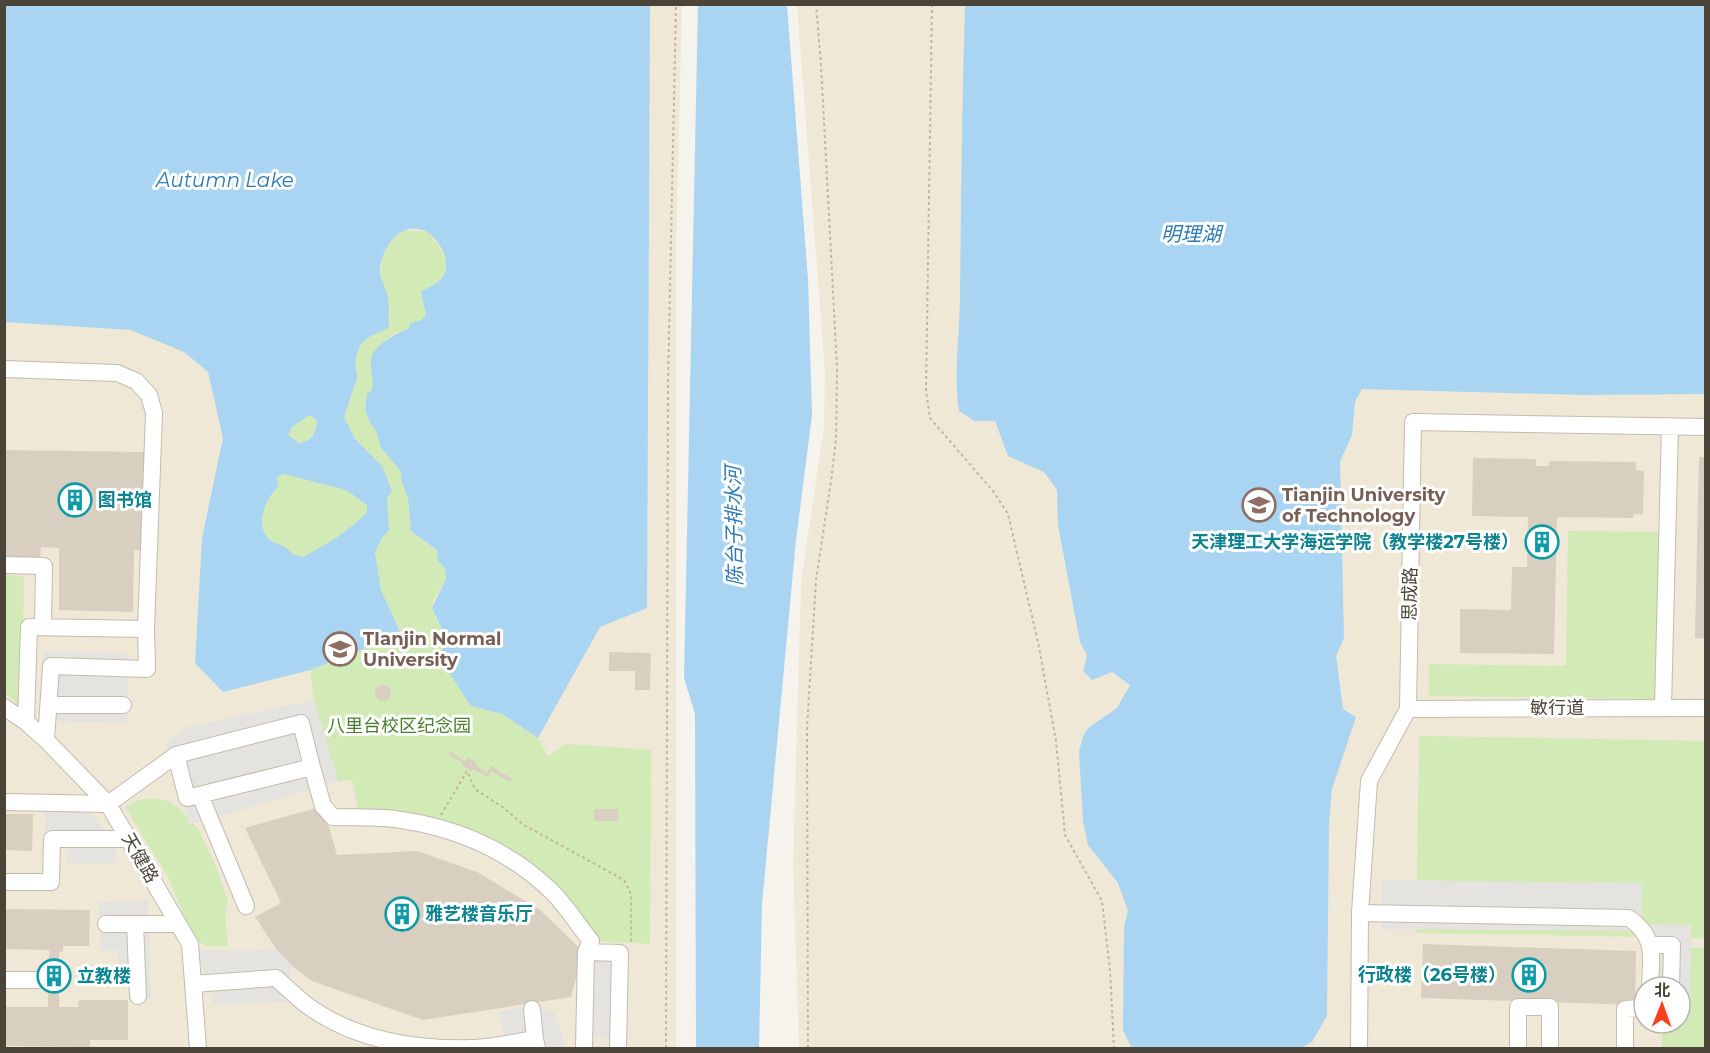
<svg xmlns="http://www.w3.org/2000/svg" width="1710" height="1053" font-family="Montserrat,'Noto Sans SC',sans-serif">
<rect width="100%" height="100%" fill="#f6f3ec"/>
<path fill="#efe8d6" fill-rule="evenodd" d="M5,5H682L676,250V1048H5Z
M797,5H1705V1048H799L793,865L801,582L824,428L825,372ZM1644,987H1680V1023H1644Z"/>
<path fill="#d2eab5" d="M405,230L428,232C445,252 458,272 428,288C427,294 427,311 425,315C421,327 403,329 394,334C387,338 378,348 374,354C368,364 375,379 372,390L367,393L365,410L370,422L377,433L380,446L401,472L402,482L408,498L411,531L437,550L445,567L446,579L433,602L435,617L445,636L446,645L442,650L471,706L502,714L538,738L548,756L566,744L651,750L650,944L591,941L549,889L464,835L360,818L352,780L338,781L314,700L310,670L401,634L381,590L375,553L382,538L388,530L382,466L355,439L344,417L358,376C353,365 355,347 366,339C373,334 382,332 388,327C386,292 366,251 405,230Z
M310,415L317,421C314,434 312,441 299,443L288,435L292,427Z
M284,474L346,490L367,505V512C350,531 325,545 303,557C288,554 293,552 283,546C277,543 272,543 267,537C255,523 267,496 279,486L275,478Z
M1568,531L1659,532L1657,699L1429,696V664L1566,666Z
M4,574L24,577L22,702L18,704L5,694Z
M1419,736L1705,741V938L1416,933Z
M150,798L168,801L182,811L199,830L215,864L228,901L225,913L228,946H207L194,939L167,875L125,807L137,801Z
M1664,947L1705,948V1048H1662V1023H1680V987Z"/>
<path fill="#e5e3e0" d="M43,651L129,653L127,723L41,721Z
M314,700L338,781L190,825L166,743L186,727Z
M45,811L90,812L115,843L117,863H67V843H46Z
M1382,880L1642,883V924L1691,925L1690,1011H1680V987H1644L1643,1011V931L1381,929Z
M148,900L151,1000H133L132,986H127L126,966H118L117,950H101L99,902Z
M277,950L292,966L285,1002L214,1005L197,951Z
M592,960H612V1038H592Z
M529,1006L554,1011L566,1048H507L499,1012Z"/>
<path fill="#a9d4f2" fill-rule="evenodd" d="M4,5H650L647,608L600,627L538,738L502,714L471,706L444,665L443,661L445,658L442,650L443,648L408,630L443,648L446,645L445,636L432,608L446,579L445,568L438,561L437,550L411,531L408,498L402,483L401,472L380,446L377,433L370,422L365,410L367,393L372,390C375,379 368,366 372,355C376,345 398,332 408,329L411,323L422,320L426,314L421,292C429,286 442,283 445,272C450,259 438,238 427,232C401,219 383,246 380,268C379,279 387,288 388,299C390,308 388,318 389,327C382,332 373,334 366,339C356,347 353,365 358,376L344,417L355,439L382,466L392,491L387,497L389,530L382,538L375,553L381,590L401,634L310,670L223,692L195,663L202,538L223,438L208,372L184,352L131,330L5,322ZM310,415L317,421C315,434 312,441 299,443L288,435L292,427ZM284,474L346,490L367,505V512C350,531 325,545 303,557C288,554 293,552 283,546C277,543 272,543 267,537C255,523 267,496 279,486L276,478Z
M698,5H787L808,280L812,415L796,540L762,904L759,1048H696L695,714L684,678Z
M965,5H1705V394L1586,395L1362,389L1355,402L1352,435L1340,462L1344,638L1336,656L1343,709L1356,717L1332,789L1329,824L1327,1016L1312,1042L1301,1048H1134L1131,1047L1123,1030L1124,927L1128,911L1118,883L1088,845L1083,821L1079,752L1083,737L1088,728L1117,708L1130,685L1112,672L1092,680L1083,671L1087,655L1080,642L1058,525L1057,490L1044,472L1008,456L995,421H974L959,411C953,376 960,333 960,297C961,199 962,102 965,5Z"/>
<path fill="#d8cfc1" d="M4,450L146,452L144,550H134L133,612L59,610V548L41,547L40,561L4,560Z
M1699,457H1706V639L1695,638Z
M1473,458L1536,459V466H1549V461L1636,462V470L1644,471L1643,514H1634L1633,518L1557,517L1554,654L1460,653V609L1511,610L1512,567H1527L1528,517L1472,516Z
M609,652L651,653L650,690H635V671H609Z
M375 693a8 8 0 1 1 16 0a8 8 0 1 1-16 0Z
M450,752L465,761L468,757L477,763L476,766L487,773L491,766L512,779L510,782L491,771L488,777L473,769L471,771L462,765L463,763L448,754Z
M323,806L337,855L417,851L477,872L540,910L583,951L571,997L423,1020L312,981L292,966L277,950L255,917L281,903L245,828Z
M594,809H618V821H594Z
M4,814H33L32,851L4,850Z
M5,909L90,910L89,946H63V952H59V1007H78L79,1000H128V1040H90V1047L5,1046V1007H48L49,950L5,949Z
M1423,944L1636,951L1635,1005L1421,998Z"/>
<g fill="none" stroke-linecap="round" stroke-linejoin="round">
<g stroke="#c2bbae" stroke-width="18">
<path id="minor" d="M4,369L117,373L136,381L149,395L154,413L146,629L29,627L26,722
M4,565L44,566L43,627
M49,705H123
M4,707L26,722L46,740L108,804L190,944L198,1048
M1663,707L1670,426
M1408,709L1706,708
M46,740L51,666L147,669L146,629
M312,767L323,806L333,817C355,818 379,816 401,820C456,828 507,850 548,888C564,902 577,924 591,941L586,952
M200,795L246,906
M4,802L108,804L176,755L301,723L312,767L187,798L176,755
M4,882H51L52,839H129
M1360,913L1629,918C1657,938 1651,956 1650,987
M106,924H178
M135,924L138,996
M1651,945H1672L1671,987
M4,980H37
M193,984L276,978C285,986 294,995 304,1003C351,1039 413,1050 471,1048C492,1048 514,1042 535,1039L537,1048
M532,1009L535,1039
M584,1048L586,952L620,953L618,1048
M1359,1048L1360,913L1369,781L1408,709L1413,422L1706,427
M1518,1048V1007H1550V1048
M1625,1048V1009L1644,1008"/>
</g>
<path stroke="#c4b79f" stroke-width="2" stroke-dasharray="3 3" stroke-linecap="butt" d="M932,4L926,391L930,418L993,491L1008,514L1038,642L1056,741L1065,835L1102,901L1110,970L1114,1048
M441,815L467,771L475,789L501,806L524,825L624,880L631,894V943
M666,1048L668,383L676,4
M808,1048L807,728L816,580L831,481L836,439L837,367L821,65L816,4"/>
<use href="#minor" stroke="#fff" stroke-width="16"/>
</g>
<defs>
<g id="building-ring" transform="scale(1.725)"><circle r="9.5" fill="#fff" stroke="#0f9aa8" stroke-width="1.5"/><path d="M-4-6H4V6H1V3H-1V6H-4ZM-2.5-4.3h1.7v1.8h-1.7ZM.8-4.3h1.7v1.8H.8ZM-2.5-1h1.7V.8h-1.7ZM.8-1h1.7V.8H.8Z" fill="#0f9aa8"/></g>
<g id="university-ring" transform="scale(1.725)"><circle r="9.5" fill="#fff" stroke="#8d6e63" stroke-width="1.5"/><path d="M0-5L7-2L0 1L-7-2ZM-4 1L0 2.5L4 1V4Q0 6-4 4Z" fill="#8d6e63"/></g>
</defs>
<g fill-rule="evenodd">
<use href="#building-ring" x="75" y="500"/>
<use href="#university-ring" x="1259" y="505"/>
<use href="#building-ring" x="1542" y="542"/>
<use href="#university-ring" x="340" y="649"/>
<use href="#building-ring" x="402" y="914"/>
<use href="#building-ring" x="1529" y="975"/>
<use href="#building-ring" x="54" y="976"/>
</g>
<g text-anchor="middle" stroke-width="6" stroke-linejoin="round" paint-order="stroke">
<g font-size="18" font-weight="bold" fill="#785e54" stroke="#fff" text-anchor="start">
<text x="1282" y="501">Tianjin University<tspan x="1282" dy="21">of Technology</tspan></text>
<text x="363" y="645">TIanjin Normal<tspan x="363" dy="21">University</tspan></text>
</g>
<g font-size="18" font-weight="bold" fill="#0d838f" stroke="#fff" text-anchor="start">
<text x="98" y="506">图书馆</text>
<text x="1519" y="548" text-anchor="end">天津理工大学海运学院（教学楼27号楼）</text>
<text x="425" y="920">雅艺楼音乐厅</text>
<text x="1506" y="981" text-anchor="end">行政楼（26号楼）</text>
<text x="77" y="982">立教楼</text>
</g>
<g font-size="18" fill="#4b4439" stroke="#fff">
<text transform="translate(1410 594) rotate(-89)" y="6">思成路</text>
<text x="1557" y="714">敏行道</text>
<text transform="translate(140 858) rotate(60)" y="6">天健路</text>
</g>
<g font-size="18" fill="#4a7f2a" stroke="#fff">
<text x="399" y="732">八里台校区纪念园</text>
</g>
<g font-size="20" font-style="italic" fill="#2e7ab2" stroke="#fff">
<text x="225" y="187">Autumn Lake</text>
<text x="1191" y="241">明理湖</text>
<text transform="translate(734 526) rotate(-91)" y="7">陈台子排水河</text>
</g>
</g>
<rect width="1710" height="1053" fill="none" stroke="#4b4439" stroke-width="12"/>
<g transform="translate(1662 1005) rotate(1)"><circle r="28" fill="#ffffff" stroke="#b7b4b0" stroke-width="1.5"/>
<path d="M0-4.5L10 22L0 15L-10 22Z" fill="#fc3f1d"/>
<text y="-9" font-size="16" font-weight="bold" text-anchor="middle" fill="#4b4439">北</text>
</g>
</svg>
